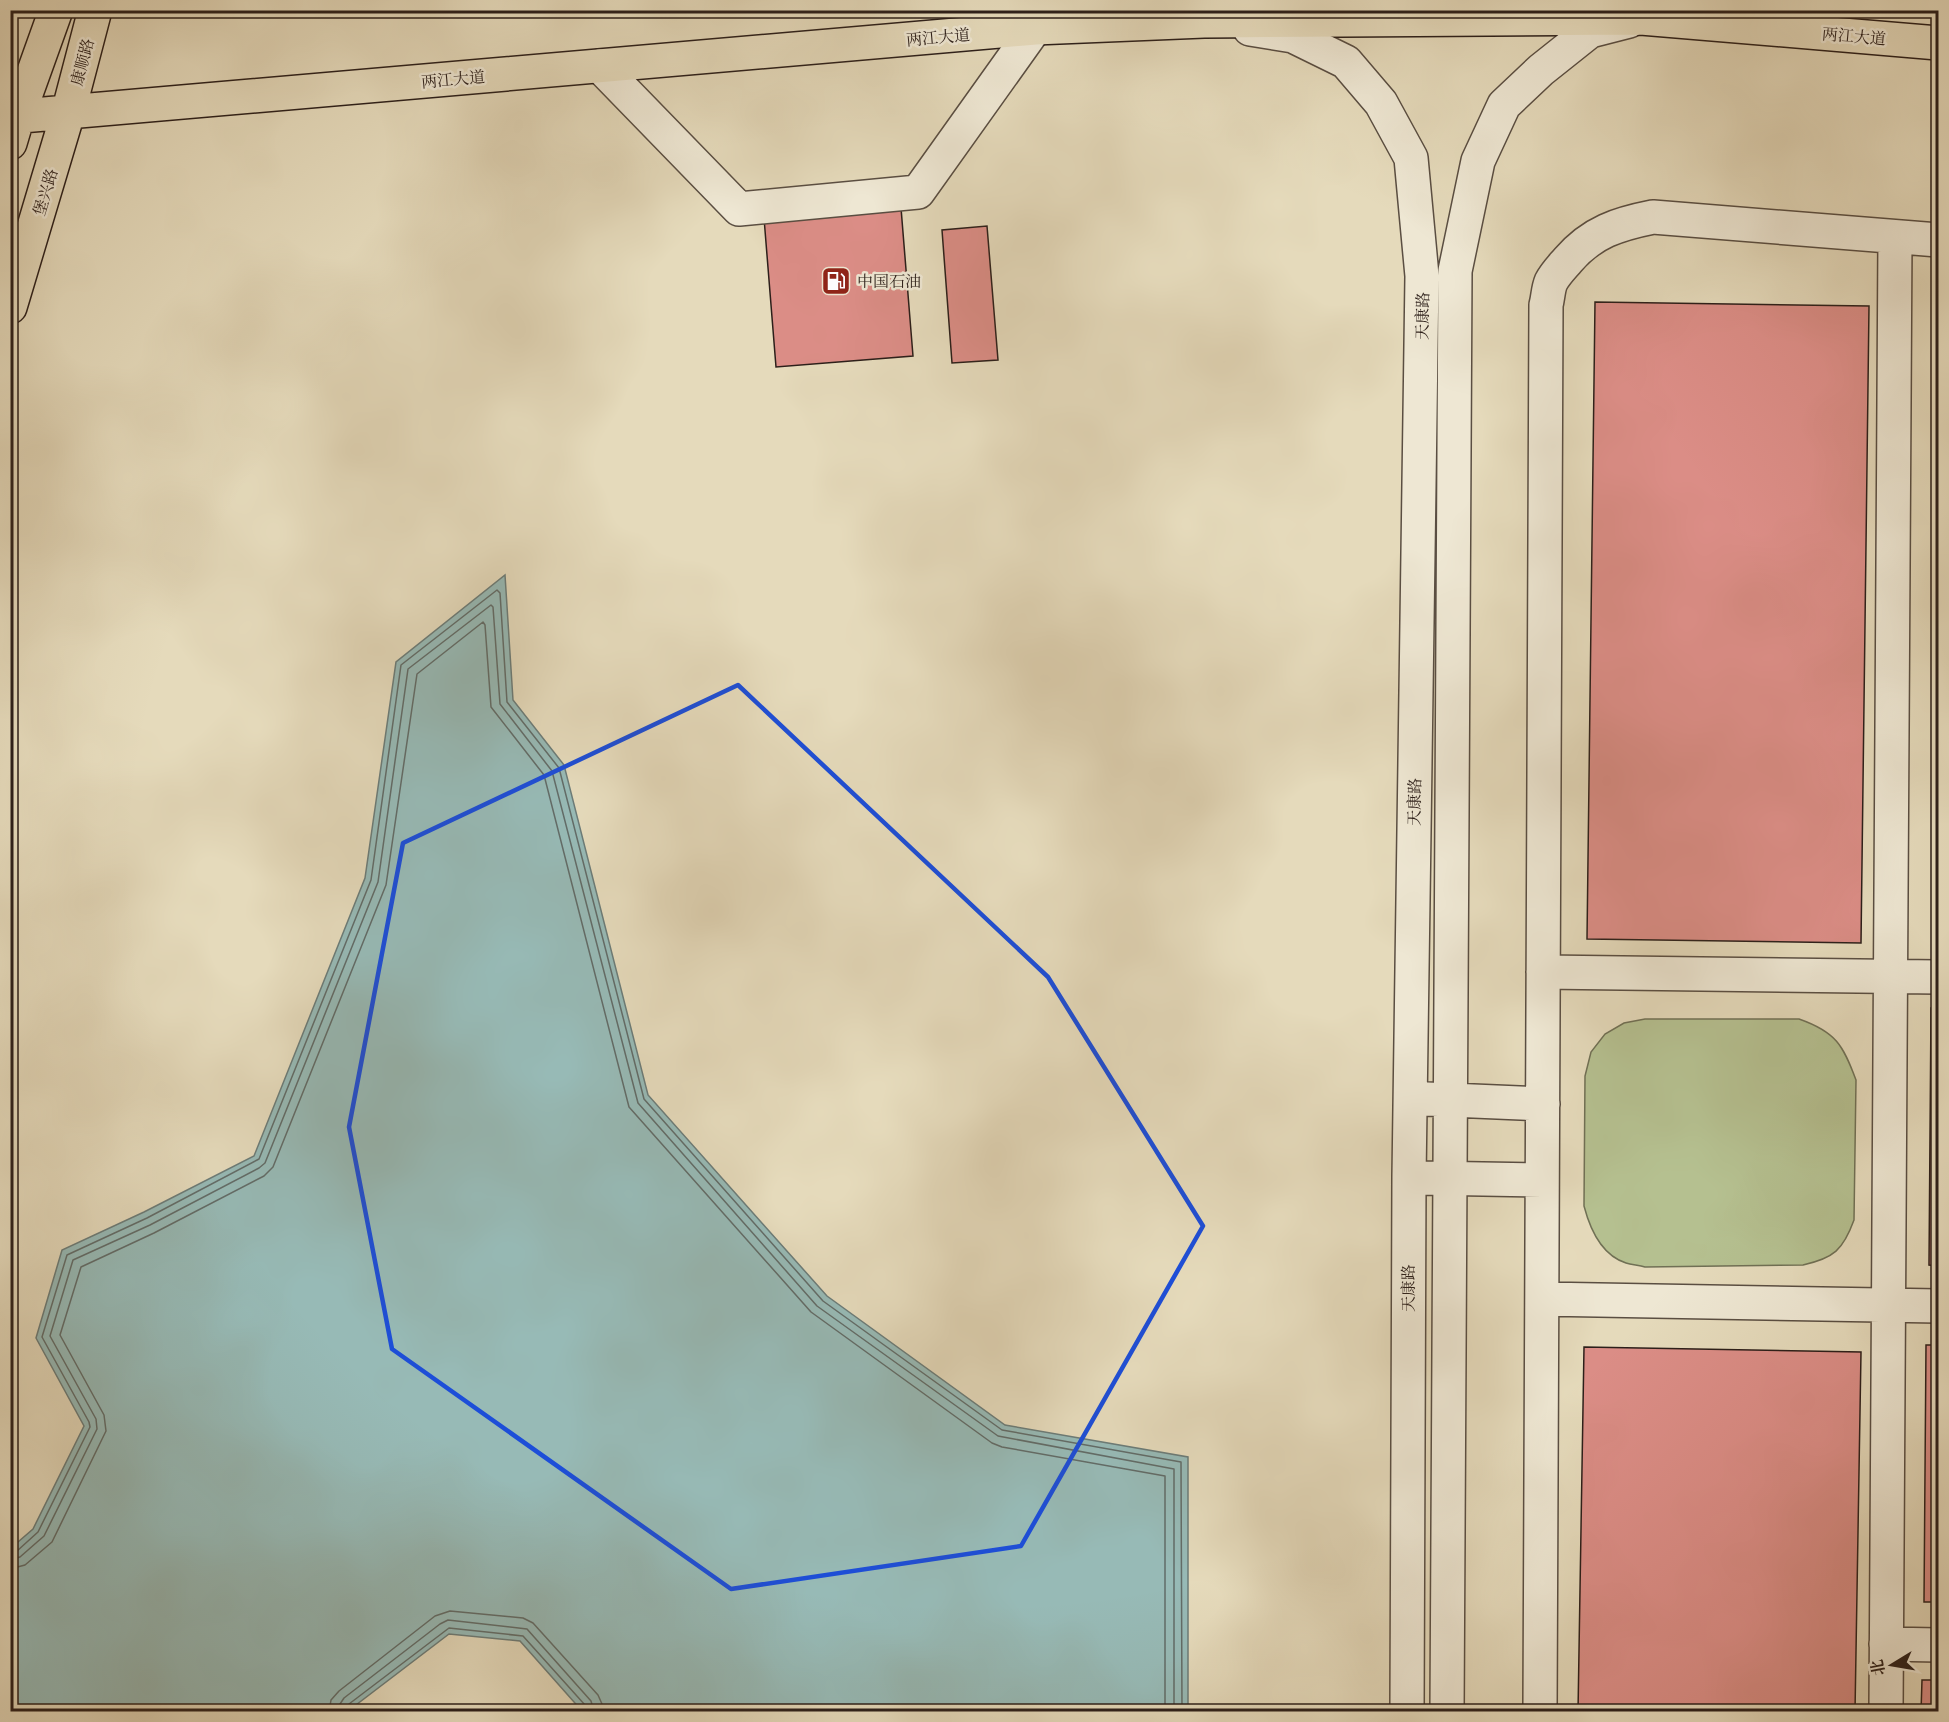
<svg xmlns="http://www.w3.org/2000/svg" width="1949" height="1722" font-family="Vollkorn,'Noto Serif SC',serif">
<rect width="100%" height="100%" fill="#e5dabb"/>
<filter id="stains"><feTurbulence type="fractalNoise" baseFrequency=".00333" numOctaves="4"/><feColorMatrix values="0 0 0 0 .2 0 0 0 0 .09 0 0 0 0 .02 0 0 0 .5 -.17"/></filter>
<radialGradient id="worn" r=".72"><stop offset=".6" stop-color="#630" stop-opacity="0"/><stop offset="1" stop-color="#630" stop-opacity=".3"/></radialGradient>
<path fill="#b5c090" stroke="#707055" stroke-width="1.5" d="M1645,1019H1799C1836,1032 1843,1045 1856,1080L1854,1220C1843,1250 1834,1258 1803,1265L1645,1267C1639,1265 1632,1265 1626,1263C1601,1255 1590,1229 1584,1206L1585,1076L1591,1052L1605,1034L1624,1023Z"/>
<path fill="#97bab6" stroke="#6c7c78" stroke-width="1.5" d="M505,575L513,700L564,765L648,1095L827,1296L1005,1425L1188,1457V1711H582L520,1641L449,1634L348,1711H11V1548L33,1529L84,1426L36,1338L62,1250L144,1212L254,1156L365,878L396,662Z"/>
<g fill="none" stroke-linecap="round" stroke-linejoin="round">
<path stroke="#626c68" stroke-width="1.5" d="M10,1552L17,1551L38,1532L90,1427L89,1422L42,1337L67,1255L147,1218L259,1159L371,880L401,665L497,590L500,593L507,702L559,768L644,1099L823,1301L1002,1430L1181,1462L1182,1712
M10,1560L20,1557L44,1536L97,1429L96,1419L50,1336L73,1260L150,1225L259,1168L265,1163L378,882L408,669L491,605L493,607L500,704L552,771L638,1103L817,1306L998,1436L1174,1469V1712
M10,1569L25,1565L52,1542L106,1431L104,1415L60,1335L81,1267L154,1233L264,1176L273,1167L386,885L417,674L483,622L485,625L491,707L544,775L629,1107L811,1312L992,1443L1002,1447L1165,1476V1712
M329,1712L331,1700L339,1691L435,1616L450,1611L523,1618L533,1623L598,1695L602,1704L603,1712
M338,1712L340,1704L344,1698L440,1624L448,1620L527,1629L591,1701L594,1712
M346,1712L349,1704L449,1628L523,1636L585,1705L586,1712"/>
</g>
<path fill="#db8d86" stroke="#2c1f1a" stroke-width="1.5" d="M899,183L913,356L776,367L762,193Z
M987,226L998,360L952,363L942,230Z
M1932,298H1938V887H1933Z
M1595,302L1869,306L1861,943L1587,939Z
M1931,1008H1938V1266L1929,1265Z
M1926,1345H1938V1602H1924Z
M1584,1347L1861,1352L1855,1712H1578Z
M1922,1680H1938V1712H1921Z"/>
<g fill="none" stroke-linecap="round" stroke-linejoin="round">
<g stroke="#5a4e42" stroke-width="36">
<path id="minor" d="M1250,29L1293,36L1346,62L1381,103L1411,158L1422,276L1409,1177L1407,1712
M600,66L739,209L918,192L1035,28
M1543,972L1938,977
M1427,1099L1543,1104
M1425,1178L1542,1180
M1542,1299L1938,1306
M1886,1644L1938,1645
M1447,1712L1455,271L1478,161L1504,105L1541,70L1590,31L1629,21
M1540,1712L1546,305C1548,298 1548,289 1551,282C1555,274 1562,267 1568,260C1592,232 1618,224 1653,217L1938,240
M1886,1712L1895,237"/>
</g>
<g stroke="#2c1f1a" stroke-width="36">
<path id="major" d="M10,117L1035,28L1204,21L1641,18L1938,43
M10,143L18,116L56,10
M10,307L68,113L95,10"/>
</g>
<use href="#minor" stroke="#eee7d3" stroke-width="33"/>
<use href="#major" stroke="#e5dabb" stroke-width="33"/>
</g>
<path fill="none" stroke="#1d4ed8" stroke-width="4.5" stroke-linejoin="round" d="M738,685L1048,977L1203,1226L1021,1546L731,1589L392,1349L349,1127L403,843Z"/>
<defs>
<g id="fuel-square" transform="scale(1.5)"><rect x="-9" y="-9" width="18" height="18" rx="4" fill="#8f2418" stroke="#eee7d3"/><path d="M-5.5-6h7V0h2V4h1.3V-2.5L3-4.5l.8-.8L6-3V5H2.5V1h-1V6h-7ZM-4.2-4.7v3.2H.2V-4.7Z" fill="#fff"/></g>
</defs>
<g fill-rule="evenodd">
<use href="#fuel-square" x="836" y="281"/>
</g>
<g text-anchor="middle" stroke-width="5" stroke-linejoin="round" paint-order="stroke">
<g font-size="16" fill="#2c1f1a" stroke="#eee7d3">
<text transform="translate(1854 36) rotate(5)" y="6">两江大道</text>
<text transform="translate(938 37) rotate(-5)" y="6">两江大道</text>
<text transform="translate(82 62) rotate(-75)" y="6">康顺路</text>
<text transform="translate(453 79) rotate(-5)" y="6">两江大道</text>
<text transform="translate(45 192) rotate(-73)" y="6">堡兴路</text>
<text transform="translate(1422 316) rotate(-89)" y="6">天康路</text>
<text transform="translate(1414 802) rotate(-89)" y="6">天康路</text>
<text transform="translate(1408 1288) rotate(-90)" y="6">天康路</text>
</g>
<g font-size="16" fill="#2c1f1a" stroke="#eee7d3" text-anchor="start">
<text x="857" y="287">中国石油</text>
</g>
</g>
<rect width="1949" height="1722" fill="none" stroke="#e5dabb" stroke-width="36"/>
<rect x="12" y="12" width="1925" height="1698" fill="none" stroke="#2c1f1a" stroke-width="3"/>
<rect x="18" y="18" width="1913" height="1686" fill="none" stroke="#2c1f1a" stroke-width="1.5"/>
<g transform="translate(1892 1665) rotate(259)" stroke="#eee7d3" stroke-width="4.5" paint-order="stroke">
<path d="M0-4.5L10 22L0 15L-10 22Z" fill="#2c1f1a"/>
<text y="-9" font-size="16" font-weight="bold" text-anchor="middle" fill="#2c1f1a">北</text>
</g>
<rect width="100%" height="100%" filter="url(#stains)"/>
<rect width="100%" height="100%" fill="url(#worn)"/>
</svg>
